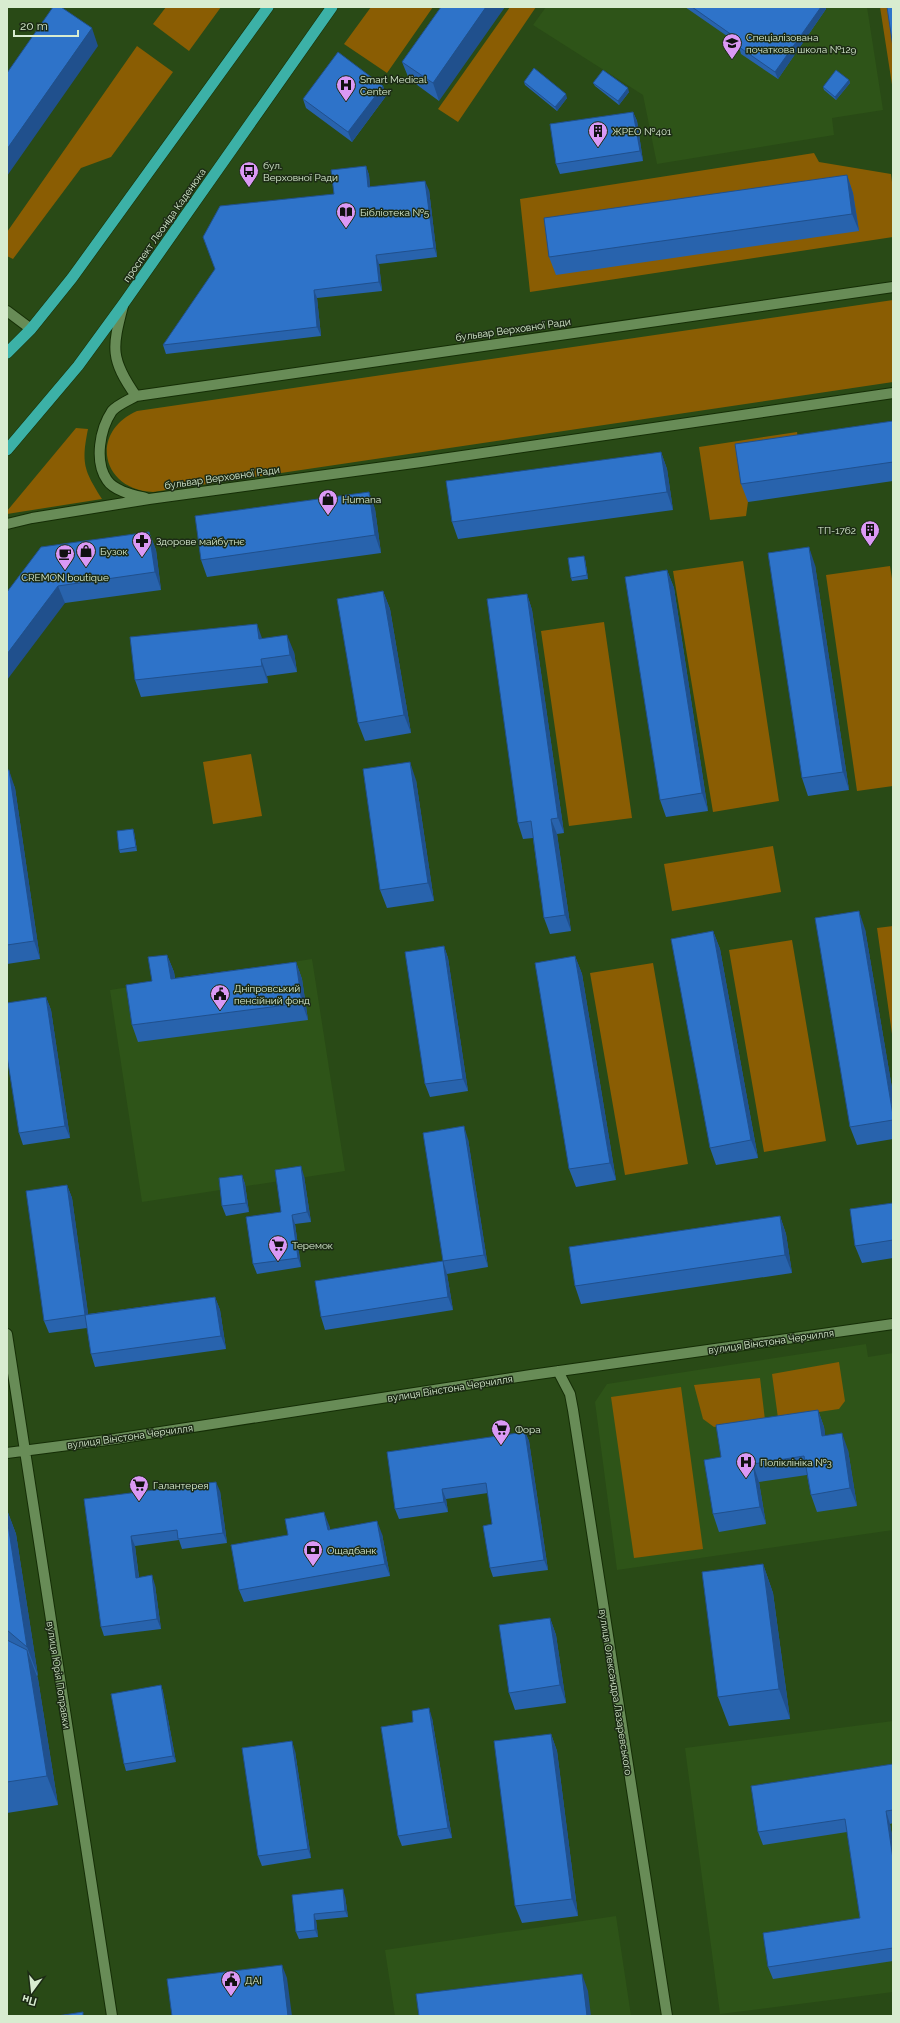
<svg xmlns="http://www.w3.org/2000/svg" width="900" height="2023" font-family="Raleway,sans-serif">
<rect width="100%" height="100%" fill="#294a16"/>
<path fill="#2e5418" d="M546,7H867L883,110L832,118L834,135L657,164L643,95L533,25Z
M312,959L345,1171L142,1202L110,990Z
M866,1344L868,1357L893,1353V1530L617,1570L595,1402L607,1384Z
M893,1721V1992L720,2014L685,1748Z
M616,1916L631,2016H395L385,1950Z"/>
<path fill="#8a5d03" d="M166,7H221L189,51L153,24Z
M371,7H433L387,73L344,44Z
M510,7H536L458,122L438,109Z
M880,7H893V91Z
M137,46L173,72L111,157L81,168L13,259L7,256V232Z
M814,153L819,162L891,174L893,190V237L530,292L520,199Z
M893,300V382L153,492C101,490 89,432 137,411Z
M76,428L88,429C81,464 84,470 102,499L7,514V511Z
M797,432L800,453L742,462L748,502L746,516L710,520L699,447Z
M743,561L779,801L713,812L673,571Z
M890,566L893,585V786L857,791L826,575Z
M604,622L632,818L569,826L541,631Z
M251,754L262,816L213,824L203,762Z
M773,846L781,892L672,911L664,864Z
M893,926V1041L877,928Z
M792,940L826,1141L764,1152L729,950Z
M653,963L688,1164L625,1175L590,973Z
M839,1362L845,1401L839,1409L778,1418L772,1374Z
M760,1378L765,1420L714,1427L703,1419L694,1385Z
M681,1387L703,1549L634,1558L611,1397Z"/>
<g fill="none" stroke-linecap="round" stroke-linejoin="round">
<g stroke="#152e06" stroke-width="12">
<path id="minor" d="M7,311L31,329
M7,1334L112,2016
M558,1371L570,1394L573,1410L667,2016
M7,1453L115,1439L531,1375L893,1324"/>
</g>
<g stroke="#152e06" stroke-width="12">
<path id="tertiary" d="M123,306C112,348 110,359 136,396L893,287
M136,396C129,400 117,405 112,411C100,429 94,461 107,480C114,491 134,495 146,498
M7,524L32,518L149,499L421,462L893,393"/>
</g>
<g stroke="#152e06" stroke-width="12">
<path id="trunk" d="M7,353L31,329L72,278L268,7
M7,450L78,366L124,303L332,7"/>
</g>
<use href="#minor" stroke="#688c57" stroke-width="10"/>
<use href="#tertiary" stroke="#688c57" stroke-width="10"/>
<use href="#trunk" stroke="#3cb1a7" stroke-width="11"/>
</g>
<path fill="#2863ad" d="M441,7L439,101L409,79L402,62Z
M685,7H826V9L778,79L741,54L739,47L740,45Z
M849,80L850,83L836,100L824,90L823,87Z
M524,82L567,98L557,111L525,85Z
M593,83L629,92L619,105L595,86Z
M383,86L386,96L352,142L306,108L303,99Z
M633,112L637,121L643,161L560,174L556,164Z
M366,166L369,175L370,187L429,190L437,257L379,264L382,291L317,298L321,336L166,354L163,345Z
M847,175L853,193L859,231L556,275L549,257Z
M893,421V481L748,502L741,484Z
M661,452L667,469L673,510L458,539L452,522Z
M369,492L375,509L381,553L207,577L201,560Z
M149,532L156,550L161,590L65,603L7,592Z
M585,559L588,579L572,581L571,578Z
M815,565L849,790L808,796L802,778Z
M667,570L674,588L708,811L666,817L660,800Z
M383,591L390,609L411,733L365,741L358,723Z
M527,594L532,610L564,833L557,834L571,931L550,934L544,918L533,838L523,839L518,823Z
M262,639L294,652L297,672L267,676L268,683L141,697L135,680Z
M7,770L15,788L40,959L7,964Z
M416,780L434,901L387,908L380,890Z
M133,829L134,832L137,851L120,853L119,850Z
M865,929L893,1094V1139L857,1145L850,1127Z
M713,931L720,949L758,1158L716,1165L710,1148Z
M444,946L448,958L468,1091L430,1097L425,1084Z
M167,955L174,972L175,978L296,962L302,979L308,1020L138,1042L132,1025L152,981Z
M575,956L582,974L616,1180L576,1187L569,1169Z
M46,997L51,1010L70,1138L23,1145L19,1133Z
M468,1139L488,1267L447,1274L453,1310L325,1330L321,1317L443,1261Z
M242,1175L245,1184L249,1212L226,1216L222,1206Z
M304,1176L311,1222L295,1224L301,1267L257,1274L253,1264L281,1212Z
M67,1185L72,1198L88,1314L215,1297L220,1310L226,1349L95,1367L91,1354L87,1328L49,1333L44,1321Z
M893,1203V1258L862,1263L855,1246Z
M780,1216L786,1234L792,1273L581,1304L575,1286Z
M818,1410L824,1427L825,1435L848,1450L857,1506L817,1512L811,1495L807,1475L759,1482L766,1524L719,1532L713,1514L721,1457Z
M525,1432L529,1441L548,1570L493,1577L490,1568L492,1524L488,1493L446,1499L448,1512L399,1519L395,1509Z
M220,1491L227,1543L182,1549L179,1540L135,1546L139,1577L155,1585L161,1629L104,1636L101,1627L84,1499Z
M7,1510L16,1534L38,1676L37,1675L38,1679L58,1805L7,1813Z
M329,1525L330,1529L382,1534L390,1576L244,1602L239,1590L288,1535Z
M763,1564L773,1593L790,1719L729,1726L718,1697Z
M550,1618L556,1635L566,1703L515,1710L509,1693Z
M161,1685L163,1692L176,1762L126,1771L124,1764Z
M432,1718L452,1838L402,1846L398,1836L413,1722Z
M551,1734L557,1751L578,1916L522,1923L515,1906Z
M295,1751L311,1858L262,1866L258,1856Z
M893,1764V1823L890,1824L893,1841V1961L773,1979L768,1967L860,1918L847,1832L763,1845L758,1832Z
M292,1895L345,1896L348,1917L316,1920L318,1937L299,1939L296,1932Z"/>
<path fill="#20508d" d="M486,7H505L439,101L433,83Z
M821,7H826V9L778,79L775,72Z
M92,28L98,46L7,176V149Z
M849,80L850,83L836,100L835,97Z
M383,86L386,96L352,142L348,132Z
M628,88L629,92L619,105L618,101Z
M566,94L567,98L557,111L555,107Z
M633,112L637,121L643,161L640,151Z
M366,166L369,175L371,196L368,187Z
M847,175L853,193L859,231L852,214Z
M425,181L429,190L437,257L434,248Z
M376,255L379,264L382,291L379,282Z
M314,290L317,298L321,336L317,327Z
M661,452L667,469L673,510L667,492Z
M369,492L375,509L381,553L375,535Z
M149,532L156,550L161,590L155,572Z
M809,547L815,565L849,790L843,772Z
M584,556L585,559L588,579L587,575Z
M667,570L674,588L708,811L702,793Z
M58,586L65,603L7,680V654Z
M383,591L390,609L411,733L404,715Z
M527,594L532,610L564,833L558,818Z
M257,624L263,641L259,639Z
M287,635L294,652L297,672L290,655Z
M261,659L267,676L268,683L262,666Z
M410,762L416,780L434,901L428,883Z
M9,770L15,788L40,959L34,941Z
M551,819L557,834L571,931L565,915Z
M133,829L134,832L137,851L136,847Z
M859,911L865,929L893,1094V1115Z
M713,931L720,949L758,1158L751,1140Z
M444,946L448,958L468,1091L463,1079Z
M167,955L174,972L177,996L171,979Z
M575,956L582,974L616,1180L610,1163Z
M296,962L302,979L308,1020L302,1003Z
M46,997L51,1010L70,1138L65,1126Z
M464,1126L468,1139L488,1267L484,1255Z
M301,1166L304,1176L311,1222L307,1212Z
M242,1175L245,1184L249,1212L246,1203Z
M67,1185L72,1198L90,1327L85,1315Z
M292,1215L295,1224L301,1267L298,1258Z
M780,1216L786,1234L792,1273L785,1255Z
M443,1261L447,1274L453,1310L448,1297Z
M215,1297L220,1310L226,1349L221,1336Z
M818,1410L824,1427L828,1453L822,1436Z
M525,1432L529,1441L548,1570L544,1560Z
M842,1433L848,1450L857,1506L850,1488Z
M753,1464L759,1482L766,1524L760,1507Z
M216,1482L220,1491L227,1543L223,1533Z
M442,1489L446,1499L448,1512L444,1502Z
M7,1510L16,1534L38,1676L27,1647L7,1518Z
M324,1512L329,1525L332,1542L328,1530Z
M377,1521L382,1534L390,1576L385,1564Z
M131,1536L135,1546L140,1587L136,1578Z
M763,1564L773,1593L790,1719L779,1689Z
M152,1575L155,1585L161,1629L157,1619Z
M550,1618L556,1635L566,1703L560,1685Z
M27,1650L38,1679L58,1805L47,1776Z
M161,1685L163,1692L176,1762L173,1756Z
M429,1708L432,1718L452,1838L448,1828Z
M551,1734L557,1751L578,1916L572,1899Z
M292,1741L295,1751L311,1858L308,1849Z
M886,1811L890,1824L893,1841V1859Z
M343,1889L345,1896L348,1917L345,1911Z
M314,1914L316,1920L318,1937L315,1930Z
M282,1965L287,1978L292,2016H288Z
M582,1974L588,1991L591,2016H587Z"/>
<path fill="#2e73c9" stroke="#20508d" d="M53,7H61L92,28L7,149V73Z
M441,7H486L433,83L402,62Z
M692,7H821L775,72L739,47L742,42Z
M887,7H893V47Z
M338,52L383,86L348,132L303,99Z
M534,68L566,94L555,107L524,82Z
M603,70L628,88L618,101L593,83Z
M836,70L849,80L835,97L823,87Z
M633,112L640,151L556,164L550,124Z
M366,166L368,187L425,181L434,248L376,255L379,282L314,290L317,327L163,345L215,269L203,237L220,206L334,194L331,170Z
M847,175L852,214L549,257L544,218Z
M893,421V462L741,484L735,444Z
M661,452L667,492L452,522L446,481Z
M369,492L375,535L201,560L195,516Z
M149,532L155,572L58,586L7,654V592L41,547Z
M809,547L843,772L802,778L768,553Z
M584,556L587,575L571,578L568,558Z
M667,570L702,793L660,800L625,577Z
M383,591L404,715L358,723L337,599Z
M527,594L558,818L551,819L565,915L544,918L531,821L518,823L487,599Z
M257,624L259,639L287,635L290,655L261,659L262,666L135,680L130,637Z
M410,762L428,883L380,890L363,769Z
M7,770H9L34,941L7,945Z
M133,829L136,847L119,850L117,831Z
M859,911L893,1115V1120L850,1127L815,918Z
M713,931L751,1140L710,1148L671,939Z
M444,946L463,1079L425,1084L405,952Z
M167,955L171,979L296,962L302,1003L132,1025L126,985L152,981L148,957Z
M575,956L610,1163L569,1169L535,963Z
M46,997L65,1126L19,1133L7,1056V1003Z
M464,1126L484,1255L443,1261L423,1133Z
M301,1166L307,1212L292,1215L298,1258L253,1264L246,1217L281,1212L275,1170Z
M242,1175L246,1203L222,1206L219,1178Z
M67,1185L85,1315L44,1321L26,1191Z
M893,1203V1240L855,1246L850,1209Z
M780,1216L785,1255L575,1286L569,1247Z
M443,1261L448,1297L321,1317L315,1281Z
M215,1297L221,1336L91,1354L85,1315Z
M818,1410L822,1436L842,1433L850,1488L811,1495L804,1456L753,1464L760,1507L713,1514L704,1460L721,1457L716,1425Z
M525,1432L544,1560L490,1568L483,1526L492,1524L486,1483L442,1489L444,1502L395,1509L387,1452Z
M216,1482L223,1533L178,1539L177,1530L131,1536L136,1578L152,1575L157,1619L101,1627L84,1499Z
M324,1512L328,1530L377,1521L385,1564L239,1590L231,1545L288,1535L285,1519Z
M7,1518L27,1647L7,1630Z
M763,1564L779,1689L718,1697L702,1572Z
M550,1618L560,1685L509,1693L499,1625Z
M7,1640L27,1650L47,1776L7,1782Z
M161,1685L173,1756L124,1764L111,1694Z
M429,1708L448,1828L398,1836L381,1727L413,1722L412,1711Z
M551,1734L572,1899L515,1906L494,1741Z
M292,1741L308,1849L258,1856L242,1748Z
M893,1764V1810L886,1811L893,1859V1948L768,1967L763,1933L860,1918L845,1819L758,1832L751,1786Z
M343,1889L345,1911L314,1914L315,1930L296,1932L292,1895Z
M282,1965L288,2016H172L167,1979Z
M582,1974L587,2016H419L416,1994Z
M83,2012V2016H57Z"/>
<defs>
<g id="school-pin" transform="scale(1)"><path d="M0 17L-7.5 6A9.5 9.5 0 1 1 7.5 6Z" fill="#db99f5" stroke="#1c2b15"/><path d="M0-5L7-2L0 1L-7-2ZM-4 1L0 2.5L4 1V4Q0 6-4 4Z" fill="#111"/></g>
<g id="hospital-pin" transform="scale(1)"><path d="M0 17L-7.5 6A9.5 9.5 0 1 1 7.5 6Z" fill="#db99f5" stroke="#1c2b15"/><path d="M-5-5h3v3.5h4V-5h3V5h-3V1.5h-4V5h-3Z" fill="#111"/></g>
<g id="building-pin" transform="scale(1)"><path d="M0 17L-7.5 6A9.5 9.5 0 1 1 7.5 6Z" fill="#db99f5" stroke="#1c2b15"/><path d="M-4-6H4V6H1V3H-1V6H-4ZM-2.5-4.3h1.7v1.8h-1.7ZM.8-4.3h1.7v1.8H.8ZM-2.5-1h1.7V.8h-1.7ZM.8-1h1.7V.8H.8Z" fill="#111"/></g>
<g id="bus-pin" transform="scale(1)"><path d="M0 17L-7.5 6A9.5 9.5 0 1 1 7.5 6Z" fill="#db99f5" stroke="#1c2b15"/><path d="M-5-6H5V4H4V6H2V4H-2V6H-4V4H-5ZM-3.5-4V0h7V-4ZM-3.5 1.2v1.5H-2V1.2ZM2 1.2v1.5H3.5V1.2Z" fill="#111"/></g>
<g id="library-pin" transform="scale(1)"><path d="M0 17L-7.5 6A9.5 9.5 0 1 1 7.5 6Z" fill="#db99f5" stroke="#1c2b15"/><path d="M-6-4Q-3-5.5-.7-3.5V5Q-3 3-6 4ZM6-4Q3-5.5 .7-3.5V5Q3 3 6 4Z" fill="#111"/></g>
<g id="shop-pin" transform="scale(1)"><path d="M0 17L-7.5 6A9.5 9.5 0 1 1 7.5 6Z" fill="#db99f5" stroke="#1c2b15"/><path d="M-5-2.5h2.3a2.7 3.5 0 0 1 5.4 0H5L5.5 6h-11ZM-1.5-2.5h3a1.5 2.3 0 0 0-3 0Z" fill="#111"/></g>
<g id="pharmacy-pin" transform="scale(1)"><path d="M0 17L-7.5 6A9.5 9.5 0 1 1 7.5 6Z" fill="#db99f5" stroke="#1c2b15"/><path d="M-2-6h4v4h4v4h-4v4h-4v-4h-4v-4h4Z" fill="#111"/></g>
<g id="cafe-pin" transform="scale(1)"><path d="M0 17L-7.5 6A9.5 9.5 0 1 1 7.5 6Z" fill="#db99f5" stroke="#1c2b15"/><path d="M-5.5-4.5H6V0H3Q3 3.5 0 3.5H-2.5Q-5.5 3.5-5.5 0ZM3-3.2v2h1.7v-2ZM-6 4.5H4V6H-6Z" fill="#111"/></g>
<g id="civic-pin" transform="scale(1)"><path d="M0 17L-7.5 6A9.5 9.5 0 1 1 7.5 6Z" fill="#db99f5" stroke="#1c2b15"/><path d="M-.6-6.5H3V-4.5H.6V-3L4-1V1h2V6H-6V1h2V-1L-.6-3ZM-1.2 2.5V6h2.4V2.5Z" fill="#111"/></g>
<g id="supermarket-pin" transform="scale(1)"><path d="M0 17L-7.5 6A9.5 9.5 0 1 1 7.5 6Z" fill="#db99f5" stroke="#1c2b15"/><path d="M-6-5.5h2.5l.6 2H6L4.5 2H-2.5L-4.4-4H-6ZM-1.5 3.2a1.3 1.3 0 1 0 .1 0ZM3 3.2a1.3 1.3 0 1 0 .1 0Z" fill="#111"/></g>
<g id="bank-pin" transform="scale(1)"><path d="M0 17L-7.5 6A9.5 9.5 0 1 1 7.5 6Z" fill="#db99f5" stroke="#1c2b15"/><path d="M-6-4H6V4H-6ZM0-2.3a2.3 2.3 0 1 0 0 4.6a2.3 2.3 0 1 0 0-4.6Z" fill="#111"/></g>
</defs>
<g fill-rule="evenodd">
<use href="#school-pin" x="732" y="43"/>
<use href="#hospital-pin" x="346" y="85"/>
<use href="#building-pin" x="598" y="131"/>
<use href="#bus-pin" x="249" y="171"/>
<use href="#library-pin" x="346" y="212"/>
<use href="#shop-pin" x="328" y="499"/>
<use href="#building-pin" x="870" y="530"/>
<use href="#pharmacy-pin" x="142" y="541"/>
<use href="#shop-pin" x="86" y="551"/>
<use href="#cafe-pin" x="65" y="554"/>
<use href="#civic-pin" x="220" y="994"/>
<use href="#supermarket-pin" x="278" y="1245"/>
<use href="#supermarket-pin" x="501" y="1429"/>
<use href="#hospital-pin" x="746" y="1462"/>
<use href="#supermarket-pin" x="139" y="1485"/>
<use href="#bank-pin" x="313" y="1550"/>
<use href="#civic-pin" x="231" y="1980"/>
</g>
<g text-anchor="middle" stroke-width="3" stroke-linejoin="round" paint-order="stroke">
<g font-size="10" fill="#d8ecd0" stroke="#1c2b15" text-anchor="start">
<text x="746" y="41">Спеціалізована<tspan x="746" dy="12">початкова школа №129</tspan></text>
<text x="360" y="83">Smart Medical<tspan x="360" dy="12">Center</tspan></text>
<text x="612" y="135">ЖРЕО №401</text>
<text x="263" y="169">бул.<tspan x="263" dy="12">Верховної Ради</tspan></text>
<text x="360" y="216">Бібліотека №5</text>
<text x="342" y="503">Humana</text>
<text x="856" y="534" text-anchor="end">ТП-1762</text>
<text x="156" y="545">Здорове майбутнє</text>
<text x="100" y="555">Бузок</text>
<text x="65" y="581" text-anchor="middle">CREMON boutique</text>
<text x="234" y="992">Дніпровський<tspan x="234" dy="12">пенсійний фонд</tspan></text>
<text x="292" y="1249">Теремок</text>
<text x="515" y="1433">Фора</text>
<text x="760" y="1466">Поліклініка №3</text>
<text x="153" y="1489">Галантерея</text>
<text x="327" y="1554">Ощадбанк</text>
<text x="245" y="1984">ДАІ</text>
</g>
<g font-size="10" fill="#d8ecd0" stroke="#1c2b15">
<text transform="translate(164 225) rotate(-55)" y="4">проспект Леоніда Каденюка</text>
<text transform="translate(513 329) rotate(-8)" y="4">бульвар Верховної Ради</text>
<text transform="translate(222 477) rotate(-8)" y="4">бульвар Верховної Ради</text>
<text transform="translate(771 1341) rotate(-8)" y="4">вулиця Вінстона Черчилля</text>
<text transform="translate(450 1388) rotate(-9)" y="4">вулиця Вінстона Черчилля</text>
<text transform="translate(130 1436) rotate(-8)" y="4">вулиця Вінстона Черчилля</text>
<text transform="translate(59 1675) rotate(81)" y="4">вулиця Юрія Поправки</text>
<text transform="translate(616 1692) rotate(81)" y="4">вулиця Олександра Лазаревського</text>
</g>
</g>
<rect width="900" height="2023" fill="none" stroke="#d8ecd0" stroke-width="16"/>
<g transform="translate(32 1991) rotate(195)" stroke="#1c2b15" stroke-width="3" paint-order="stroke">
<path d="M0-3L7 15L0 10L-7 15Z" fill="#d8ecd0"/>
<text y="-6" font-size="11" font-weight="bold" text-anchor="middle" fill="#d8ecd0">Пн</text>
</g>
<path d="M14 30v6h64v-6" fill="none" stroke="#d8ecd0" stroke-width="2"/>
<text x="20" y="30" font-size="12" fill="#d8ecd0" stroke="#1c2b15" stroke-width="3" paint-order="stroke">20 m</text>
</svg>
